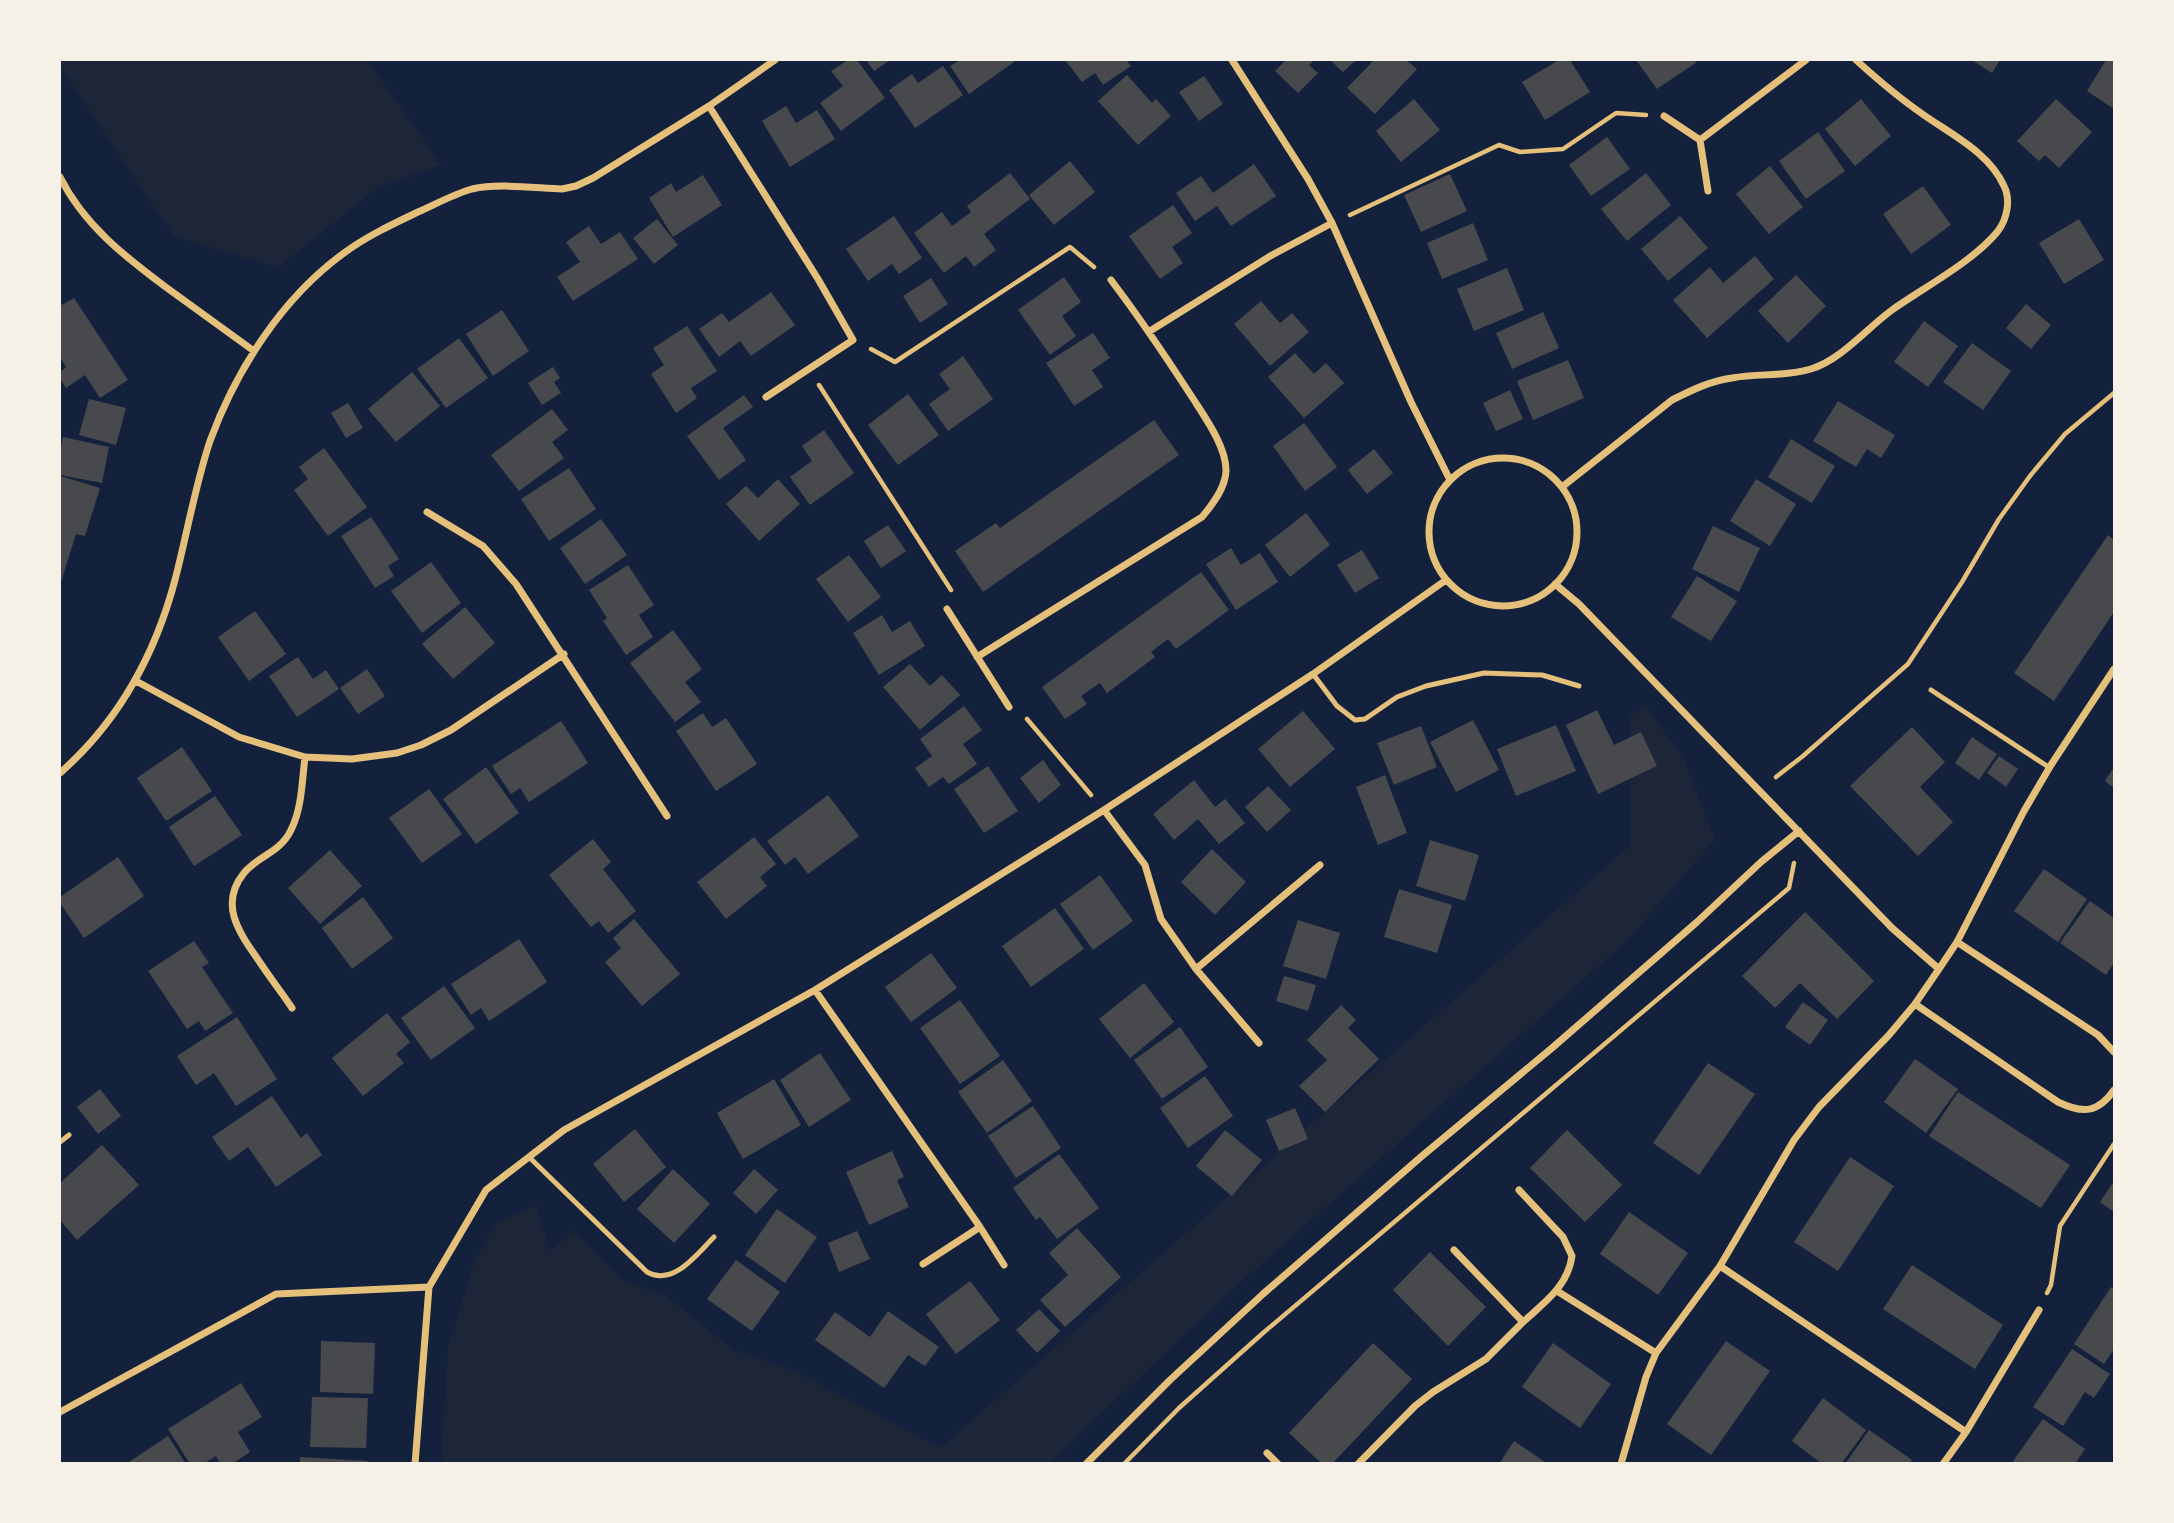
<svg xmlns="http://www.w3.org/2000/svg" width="2174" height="1523" font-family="Helvetica,sans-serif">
<rect width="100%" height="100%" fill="#14213d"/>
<path fill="#1d2539" d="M60,60H368L441,165L378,187L278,268L174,236L60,67Z
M1645,705L1683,757L1715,839L1627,941L1232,1290L1049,1463L441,1464L448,1348L474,1263L495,1224L536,1205L550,1251L574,1231L624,1281L666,1296L734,1350L797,1372L940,1448L1631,845L1630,716Z"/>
<path fill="#48494c" d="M848,60H857L885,98L841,131L820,103L843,86L831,71Z
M866,60H890L874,71Z
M960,60H1013L1014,62L969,94L950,66Z
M1065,60H1126L1131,66L1103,85L1095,73L1082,82Z
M1286,60H1314L1309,65L1318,73L1298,93L1275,71Z
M1330,60H1356L1343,72Z
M1374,60H1406L1417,69L1375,114L1347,88Z
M1559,60H1570L1590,92L1545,120L1522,82Z
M1636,60H1695L1697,62L1657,89Z
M1972,60H2000L1992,73Z
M2106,60H2114V109L2087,91Z
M943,66L963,95L915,128L889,90L912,74L918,83Z
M1127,75L1152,103L1156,99L1171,116L1138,145L1098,101Z
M1204,76L1223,104L1199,121L1179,92Z
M1414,99L1440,130L1401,162L1376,131Z
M1861,99L1891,136L1855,166L1825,129Z
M2056,99L2092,132L2059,168L2045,155L2039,161L2017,141Z
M786,106L796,123L817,110L835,139L790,167L762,121Z
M1818,132L1845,171L1806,199L1779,161Z
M1607,137L1630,169L1591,196L1569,165Z
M1070,161L1095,192L1054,225L1029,195Z
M1254,164L1276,196L1231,226L1217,206L1195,221L1176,193L1201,176L1213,193Z
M1770,166L1803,207L1769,234L1736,194Z
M1010,173L1030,199L984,234L996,250L974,267L966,256L944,273L914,233L942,212L952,226L971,212L967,206Z
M1646,173L1671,205L1627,241L1601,209Z
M1450,174L1467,211L1421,232L1404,195Z
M703,175L722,205L673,237L649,198L671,183L676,192Z
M1923,186L1951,225L1911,254L1883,214Z
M1173,205L1192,233L1172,247L1183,263L1160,279L1129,236Z
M894,216L922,258L899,274L892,264L868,281L846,249Z
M1680,216L1708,248L1668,281L1641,249Z
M657,219L678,245L654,264L633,238Z
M2079,219L2104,260L2064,284L2039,243Z
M1473,223L1488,260L1442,279L1427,243Z
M589,226L601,244L620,232L638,259L573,301L557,277L580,262L566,242Z
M1755,256L1774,279L1707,338L1673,300L1710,267L1723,283Z
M1507,268L1524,310L1474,331L1457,289Z
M1796,275L1826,306L1788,343L1758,311Z
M1064,277L1081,302L1062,316L1076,336L1050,355L1018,310Z
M931,278L948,304L920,323L903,296Z
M771,292L795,325L751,356L740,341L719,357L699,329L722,313L729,322Z
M74,298L128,380L100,398L85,375L66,388L60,379V372L66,367L60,357V301L62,305Z
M1261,301L1280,323L1292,313L1309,332L1270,366L1234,324Z
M2026,304L2051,325L2031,349L2006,328Z
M502,310L529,351L493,376L466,334Z
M1543,312L1559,348L1512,369L1496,333Z
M1924,321L1958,346L1928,387L1894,362Z
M687,326L717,371L691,388L697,398L676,413L651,374L664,365L653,348Z
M1093,333L1110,358L1092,370L1103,387L1074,406L1046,363Z
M459,338L488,378L446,408L417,369Z
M1972,343L2011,371L1983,410L1943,382Z
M1295,353L1314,374L1326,363L1344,383L1304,418L1268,377Z
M963,356L993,399L948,431L929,404L950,389L939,374Z
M1568,360L1584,398L1533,420L1517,381Z
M553,367L560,378L554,382L561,393L542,405L528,383Z
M412,372L440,406L396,442L368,409Z
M1510,390L1523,419L1496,431L1483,403Z
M908,394L939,435L898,465L868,425Z
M744,395L753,407L723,428L746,460L719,480L687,436Z
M89,399L126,408L116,445L79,435Z
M1838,401L1895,435L1881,458L1867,449L1856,467L1813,441Z
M348,403L363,428L346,438L331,413Z
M552,409L568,430L552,442L564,458L519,491L491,455Z
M1154,420L1179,455L983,592L955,551L996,523L1000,528Z
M1304,423L1337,467L1305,491L1273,446Z
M824,430L854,473L810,505L790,477L812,461L802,446Z
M63,437L109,447L102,483L60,475V451Z
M1791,439L1835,466L1812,503L1768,477Z
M324,448L367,507L328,536L294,490L308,479L299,467Z
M1374,449L1393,473L1367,494L1348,470Z
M569,468L596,509L549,541L521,499Z
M60,476L100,488L85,536L76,534L60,585Z
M778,479L800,504L759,541L726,504L746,486L758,498Z
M1756,479L1796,504L1770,546L1730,521Z
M1306,513L1330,545L1290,577L1265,545Z
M371,517L399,559L388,566L394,576L375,588L341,536Z
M601,519L627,555L585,584L560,548Z
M888,525L906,551L881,568L864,541Z
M1713,526L1760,548L1739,592L1692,569Z
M2108,535L2114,540V612L2054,701L2014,673Z
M1231,548L1241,565L1260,553L1278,582L1236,610L1206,564Z
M1362,550L1379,578L1355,593L1337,565Z
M849,555L881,597L848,622L816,579Z
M431,562L461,603L422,633L391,591Z
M628,565L654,605L639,615L653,637L626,655L603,621L607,618L589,590Z
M1201,572L1229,610L1176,649L1168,639L1151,652L1155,657L1107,693L1100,683L1081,696L1087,704L1065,719L1042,687Z
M1697,576L1737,601L1711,641L1671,617Z
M465,607L495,643L453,679L422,644Z
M255,611L286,654L249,681L218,637Z
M882,615L892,632L910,621L925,646L879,675L853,633Z
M673,630L702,669L685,682L701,702L675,722L630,663Z
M298,657L313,679L326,670L339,689L297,717L269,676Z
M910,664L930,686L942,675L960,695L920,730L883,687Z
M367,669L385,696L358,714L340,688Z
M964,706L982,730L963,744L977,764L949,784L943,777L929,787L915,768L932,756L920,739Z
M1597,710L1614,745L1641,732L1657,766L1598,794L1566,725Z
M1303,711L1335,749L1290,787L1258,749Z
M703,713L712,727L726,718L757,764L716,791L676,731Z
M1473,720L1499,770L1456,792L1430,742Z
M561,721L588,763L529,802L520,788L511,794L492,766Z
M1556,725L1576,771L1516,796L1497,749Z
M1421,726L1437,767L1394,785L1377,743Z
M1912,727L1945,762L1920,787L1953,822L1918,856L1850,786Z
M1972,737L1997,754L1979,780L1955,763Z
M182,747L212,791L166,821L137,778Z
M1999,756L2018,769L2006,787L1987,773Z
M1043,760L1061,785L1039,803L1020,778Z
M988,766L1018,811L984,833L954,789Z
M486,767L519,813L476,844L443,799Z
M2114,767V788L2105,781Z
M1385,775L1407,833L1378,845L1356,787Z
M1194,780L1215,807L1225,799L1245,823L1219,844L1198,819L1174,840L1153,814Z
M1268,786L1291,810L1267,832L1245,807Z
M429,789L462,834L422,863L389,818Z
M828,795L859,836L808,874L795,857L785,865L767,841Z
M215,796L242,835L194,866L169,827Z
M754,837L776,864L760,877L767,886L726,919L697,882Z
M593,839L611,862L603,869L636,911L608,933L599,921L591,927L549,875Z
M1430,840L1479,855L1465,901L1416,886Z
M1212,849L1246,882L1215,915L1181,882Z
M330,850L362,886L320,924L288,888Z
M118,857L144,896L84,938L60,903V897Z
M2044,869L2087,899L2058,942L2014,911Z
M1100,875L1133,921L1093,950L1060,904Z
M1399,889L1452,905L1437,953L1384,937Z
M363,897L393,938L352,969L322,928Z
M2090,901L2114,918V963L2106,975L2060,943Z
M1055,908L1084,949L1031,987L1002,946Z
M1805,912L1874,981L1837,1019L1800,983L1775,1008L1742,976Z
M634,919L680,974L642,1006L605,962L621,948L613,938Z
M1298,920L1340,933L1326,979L1283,966Z
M519,939L547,982L489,1021L481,1008L471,1015L451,984Z
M194,941L209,963L202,967L233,1013L205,1031L199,1021L187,1029L148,971Z
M931,953L957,988L911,1022L885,987Z
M1284,976L1316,985L1308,1011L1276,1001Z
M1144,983L1174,1022L1130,1058L1099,1019Z
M444,986L475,1028L431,1060L401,1018Z
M960,1000L1000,1056L960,1084L920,1028Z
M1803,1002L1828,1020L1810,1045L1785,1027Z
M1341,1005L1356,1020L1348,1028L1379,1059L1325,1112L1299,1086L1327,1060L1307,1040Z
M387,1013L410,1042L396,1054L404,1063L363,1096L332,1058Z
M237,1017L277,1079L236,1106L214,1073L196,1085L177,1056Z
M1180,1027L1208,1067L1162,1099L1134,1060Z
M820,1053L851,1100L809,1127L780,1080Z
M1915,1059L1958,1089L1926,1133L1884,1102Z
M1003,1060L1032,1101L987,1133L958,1092Z
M1708,1063L1755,1094L1699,1175L1653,1143Z
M1205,1076L1233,1116L1188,1148L1160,1108Z
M774,1079L801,1125L743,1159L717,1113Z
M100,1089L121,1116L98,1134L77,1107Z
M1958,1092L2070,1165L2041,1208L1929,1136Z
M272,1096L301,1138L307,1133L322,1155L276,1187L248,1147L229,1161L212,1137Z
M1033,1106L1061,1148L1016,1178L988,1136Z
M1295,1108L1308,1139L1279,1151L1266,1120Z
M635,1129L666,1167L624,1202L593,1164Z
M1225,1130L1262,1160L1232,1196L1196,1166Z
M1567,1130L1622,1185L1585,1222L1530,1168Z
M102,1145L139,1185L77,1240L60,1220V1183Z
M892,1151L904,1177L897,1180L909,1207L869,1225L846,1172Z
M1059,1154L1099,1208L1057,1239L1040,1217L1036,1220L1013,1188Z
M1850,1157L1894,1186L1838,1271L1794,1242Z
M673,1169L710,1204L674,1243L637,1209Z
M754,1169L778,1190L756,1214L733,1193Z
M2114,1181V1212L2100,1202Z
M777,1209L817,1237L785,1283L745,1255Z
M1629,1212L1688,1253L1658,1295L1600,1254Z
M1077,1228L1121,1277L1065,1327L1040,1300L1068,1275L1049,1253Z
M857,1231L870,1259L839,1272L828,1243Z
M1430,1252L1486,1307L1448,1346L1393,1290Z
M736,1260L780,1292L752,1331L707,1299Z
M1912,1265L2003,1325L1975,1369L1883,1309Z
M970,1281L1000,1320L956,1354L926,1314Z
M2111,1287L2114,1289V1349L2104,1364L2074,1344Z
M1039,1309L1060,1331L1037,1353L1016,1330Z
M888,1311L939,1347L925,1366L908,1355L884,1388L815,1340L835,1312L870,1337Z
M321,1341L375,1343L373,1394L320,1392Z
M1726,1341L1770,1371L1711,1455L1667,1424Z
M1373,1343L1412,1379L1332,1464H1322L1289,1433Z
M1553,1343L1611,1384L1580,1428L1522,1387Z
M2072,1349L2110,1374L2094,1398L2085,1392L2063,1426L2033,1407Z
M241,1383L262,1417L238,1432L250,1452L232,1464H220L216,1456L203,1464H190L168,1429Z
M312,1397L368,1398L366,1448L310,1447Z
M1823,1398L1866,1430L1841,1464H1822L1792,1441Z
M2043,1419L2085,1449L2075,1464H2011Z
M1869,1430L1912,1460L1909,1464H1845Z
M168,1436L186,1464H126Z
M1514,1441L1548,1464H1499Z
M300,1457L368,1461L367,1464H300Z"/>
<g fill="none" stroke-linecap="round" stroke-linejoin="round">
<path stroke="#e5c07b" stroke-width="4.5" d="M1350,215L1499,145L1520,152L1563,149L1616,113L1646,115
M871,349L895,362L1070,247L1094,267
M819,385L951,590
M1027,719L1091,795
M1776,777L1803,756L1908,664L1962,582L1999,519L2030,476L2065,434L2114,393
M2047,1293L2051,1285L2060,1226L2114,1144
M1124,1464L1179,1408L1263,1333L1789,888L1794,863"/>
<path stroke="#e5c07b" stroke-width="5" d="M1313,674L1337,706L1355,720L1365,719L1397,697L1426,686L1484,673L1542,675L1579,686
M1931,690L2050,768
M60,1142L69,1135
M529,1157L647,1272C673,1287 697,1254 714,1237"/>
<path stroke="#e5c07b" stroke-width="7" d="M1232,60L1308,179L1332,223L1411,402L1450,480
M709,106L818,279L853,340L766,397
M1664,116L1700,140
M60,177C84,225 124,256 167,288C196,309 225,330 254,351
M1708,191L1700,140L1806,60
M1150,331L1272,255L1332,223
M1429 532a74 74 0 1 1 148 0a74 74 0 1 1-148 0Z
M1562,487L1672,400C1692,390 1710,381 1732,378C1758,373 1785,377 1811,369C1842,359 1866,329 1892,310C1923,288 1974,261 1998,231C2007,219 2011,200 2004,186C1989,152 1950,134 1921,113C1898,97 1877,79 1856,60
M427,512L483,546L516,584L667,816
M1555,584L1579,604L1892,928L1939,969
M947,609L1009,707
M977,657L1202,517C1213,504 1226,487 1226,470C1226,446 1204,416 1192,397C1166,357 1140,318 1111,280
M136,681L239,737L305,757L352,759L397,753L421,745L451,730L564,654
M60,773C118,722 155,655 175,580C187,534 195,486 210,441C236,370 282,298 344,253C367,236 393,224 418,212C436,204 454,194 472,189C498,183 535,188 562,189L576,186L593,178L709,106L775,60
M1104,810L1145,865L1161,919L1196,969L1259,1043
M1957,942L2098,1035L2114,1052
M1196,969L1320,865
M815,990L980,1227L1004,1265
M1915,1004L2058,1102C2083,1114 2098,1113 2114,1090
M292,1008C282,993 271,979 261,964C242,936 217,906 244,873C259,855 280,853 291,830C302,808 302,781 305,757
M1454,1250L1523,1322C1544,1303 1568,1286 1572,1256L1563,1237L1519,1190
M923,1264L980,1227
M1720,1266L1966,1432L1943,1464
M1557,1291L1656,1353
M60,1412L276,1294L429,1287
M1966,1432L2039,1310
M1267,1453L1278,1464
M415,1464L429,1287L486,1190L564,1130L815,990L1104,810L1313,674L1446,580
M1086,1464L1170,1380L1263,1294L1422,1156L1552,1048L1697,922L1761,862L1799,831
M1358,1464L1415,1406L1433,1392L1486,1359L1523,1322
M1621,1464L1646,1377L1656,1353L1720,1266L1794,1140L1819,1107L1889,1035L1915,1004L1939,969L1957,942L2024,811L2051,765L2114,669"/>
</g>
<rect width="2174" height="1523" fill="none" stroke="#f6f1e7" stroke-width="122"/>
</svg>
